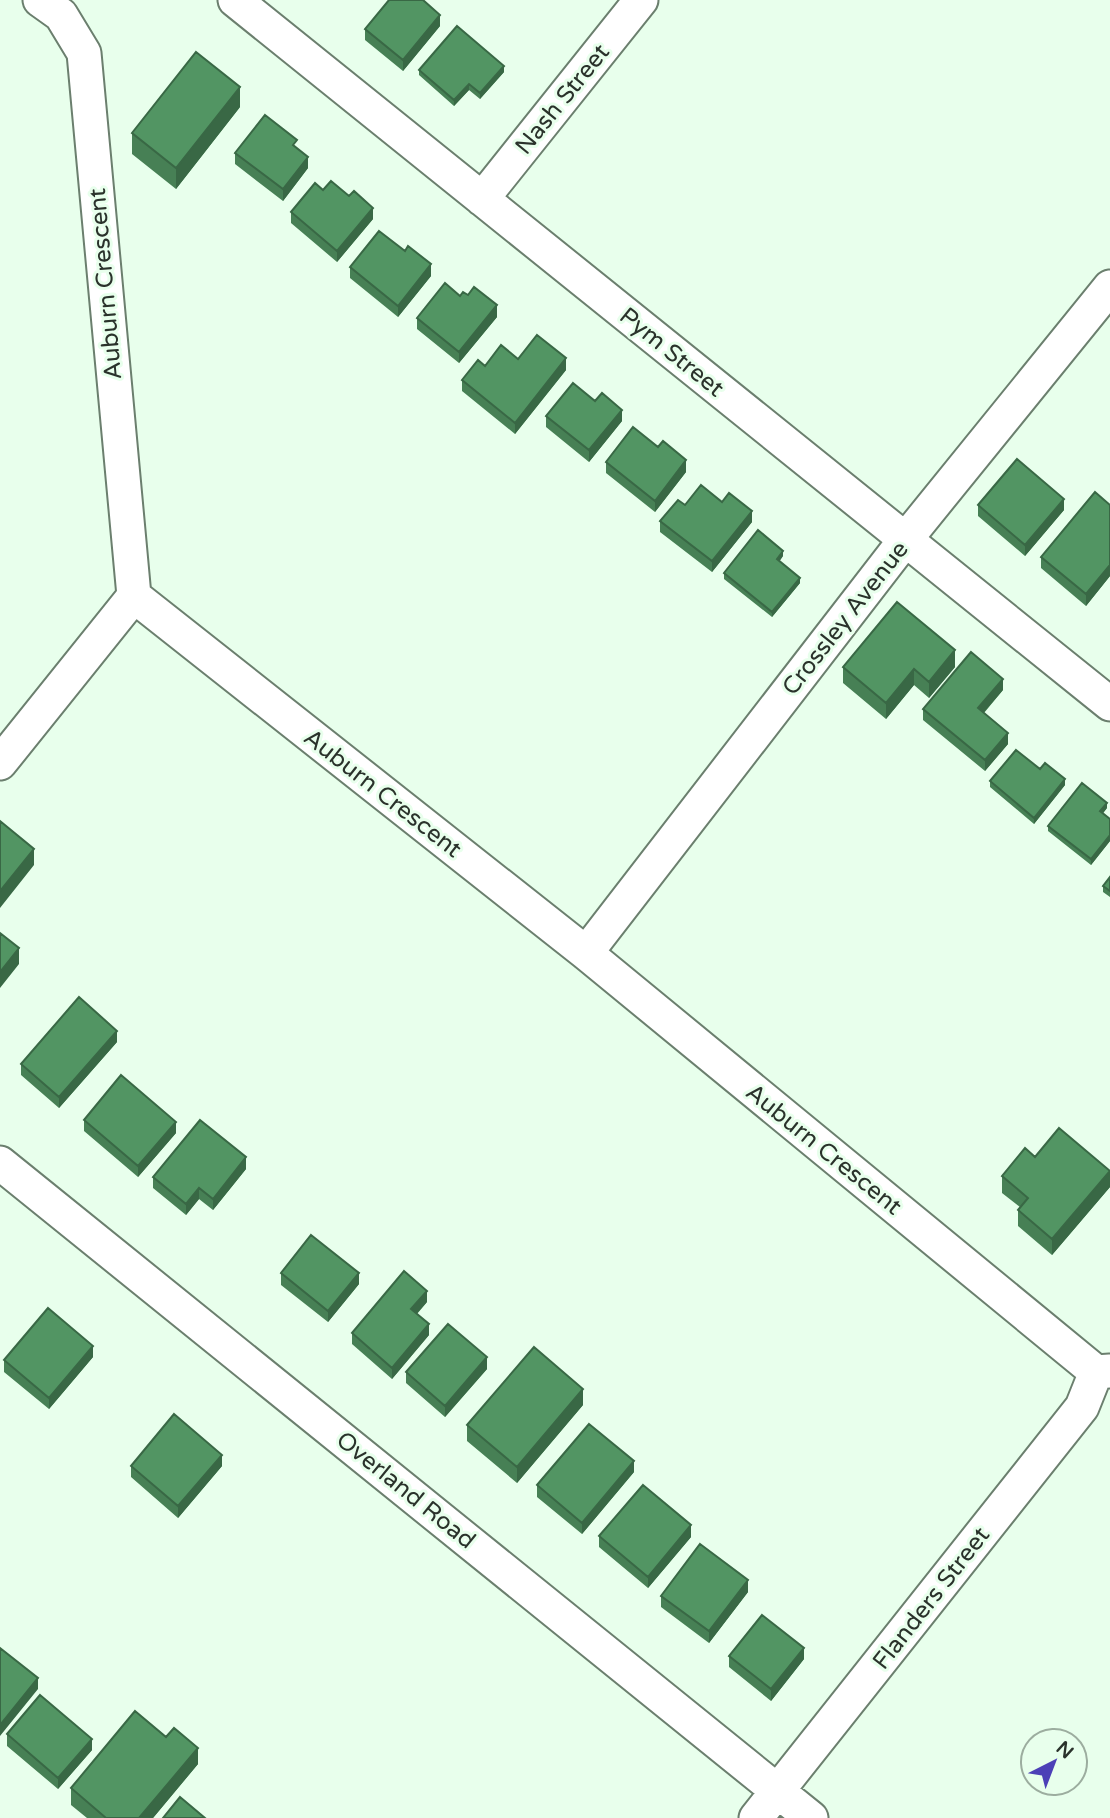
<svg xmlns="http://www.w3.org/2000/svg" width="1110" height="1818" font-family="'Varela Round',sans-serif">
<rect width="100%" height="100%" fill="#e8ffec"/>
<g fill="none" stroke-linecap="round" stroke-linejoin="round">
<g stroke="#6b7f6e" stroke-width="37">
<path id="minor" d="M40,0L61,15L84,53L134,596L586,953L1096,1372L1110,1371
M235,0L1110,704
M482,199L641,0
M0,763L134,596
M586,953L905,540L1110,287
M0,1163L811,1818
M756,1818L1082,1407L1096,1372"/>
</g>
<use href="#minor" stroke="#fff" stroke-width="33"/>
</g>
<path fill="#478055" d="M440,26L403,71L365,40V29Z
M419,70L504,72L480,99L469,90L454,106L419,75Z
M240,107L176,189L132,154V133Z
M297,148L308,168L283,201L235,164V153Z
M323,190L373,219L337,262L291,223V212Z
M405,251L431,276L398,317L350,278V267Z
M460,296L497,317L459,363L417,329V318Z
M518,359L566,370L515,434L462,391V380L485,366Z
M546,416L622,421L589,462L546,427Z
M606,462L686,472L655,512L606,473Z
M722,502L752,522L712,572L660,532V521L685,505Z
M978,505L1064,510L1025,556L978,516Z
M1110,505V576L1086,606L1041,568V557Z
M783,556L779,561L800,583L772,617L724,579V573Z
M843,667H955L929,698L914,685L886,719L843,683Z
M1003,690L984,713L1008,744L985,771L923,720V709Z
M1040,769L1065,785L1034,824L990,787V781Z
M1107,808L1103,813L1110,819V841L1091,865L1048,831V826Z
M1110,877V897L1103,892V886Z
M117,1042L59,1108L21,1075V1064Z
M84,1120L176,1133L138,1177L84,1131Z
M1035,1157L1110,1187L1052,1255L1018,1226V1210L1020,1207L1002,1193V1176Z
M246,1169L213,1210L199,1199L186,1215L153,1188V1177Z
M281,1273L359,1284L328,1322L281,1285Z
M427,1302L417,1314L429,1335L392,1379L352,1344V1333Z
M93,1357L49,1409L4,1372V1360Z
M487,1369L445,1417L406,1383V1372Z
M583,1405L517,1483L467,1441V1425Z
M131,1466H222L178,1518L131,1477Z
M634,1472L582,1534L537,1497V1485Z
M599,1536L691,1537L648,1588L599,1547Z
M748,1592L709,1643L661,1607V1596Z
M729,1656L804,1659L771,1701L729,1667Z
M7,1734L92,1750L58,1789L7,1746Z
M166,1737L198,1764L153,1818H87L71,1805V1788Z"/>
<path fill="#396845" d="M440,15V26L403,71V60Z
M504,66V72L480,99V93Z
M469,84V90L454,106V100Z
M240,87V107L176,189V168Z
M308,157V168L283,201V189Z
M373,208V219L337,262V251Z
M431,264V276L398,317V306Z
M497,305V317L459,363V352Z
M566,358V370L515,434V423Z
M622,410V421L589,462V450Z
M686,460V472L655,512V501Z
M1064,499V510L1025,556V545Z
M752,511V522L712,572V561Z
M783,551V556L777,565V559Z
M1110,565V576L1086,606V594Z
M800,578V583L772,617V612Z
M955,650V667L929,698V682Z
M914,669V685L886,719V703Z
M1003,679V690L978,719V708Z
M1008,733V744L985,771V760Z
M1065,779V785L1034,824V818Z
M1107,803V808L1100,817V811Z
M1110,835V841L1091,865V859Z
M34,849V865L0,908V891Z
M19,948V964L0,988V972Z
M117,1031V1042L59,1108V1097Z
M176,1122V1133L138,1177V1166Z
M246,1157V1169L213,1210V1199Z
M1110,1171V1187L1052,1255V1239Z
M199,1188V1199L186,1215V1204Z
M359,1273V1284L328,1322V1311Z
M427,1291V1302L411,1320V1309Z
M429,1324V1335L392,1379V1368Z
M93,1346V1357L49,1409V1398Z
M487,1357V1369L445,1417V1406Z
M583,1389V1405L517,1483V1467Z
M222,1455V1466L178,1518V1506Z
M634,1461V1472L582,1534V1523Z
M691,1525V1537L648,1588V1577Z
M748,1580V1592L709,1643V1631Z
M804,1648V1659L771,1701V1689Z
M38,1678V1689L0,1736V1725Z
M92,1739V1750L58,1789V1778Z
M198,1748V1764L153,1818H139Z"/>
<path fill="#529563" stroke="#396845" stroke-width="2" d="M389,0H423L440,15L403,60L365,29Z
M457,26L504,66L480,93L469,84L454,100L419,70Z
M196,52L240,87L176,168L132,133Z
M265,115L297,140L293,145L308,157L283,189L235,153Z
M331,181L349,196L354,191L373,208L337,251L291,212L315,183L323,190Z
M379,231L405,251L408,246L431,264L398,306L350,267Z
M445,283L460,296L463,292L468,295L474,287L497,305L459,352L417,318Z
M537,335L566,358L515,423L462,380L478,360L485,366L501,345L518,359Z
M573,383L595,401L602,393L622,410L589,450L546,416Z
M633,427L658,447L663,441L686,460L655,501L606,462Z
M1017,459L1064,499L1025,545L978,505Z
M701,485L722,502L729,493L752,511L712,561L660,521L678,500L685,505Z
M1095,492L1110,505V565L1086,594L1041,557Z
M758,530L783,551L777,559L800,578L772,612L724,573Z
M897,602L955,650L929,682L914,669L886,703L843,667Z
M971,652L1003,679L978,708L1008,733L985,760L923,709Z
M1016,750L1040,769L1045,763L1065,779L1034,818L990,781Z
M1082,783L1107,803L1100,811L1110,819V835L1091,859L1048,826Z
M0,821L34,849L0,891Z
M1110,877V891L1103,886Z
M0,933L19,948L0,972Z
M79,997L117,1031L59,1097L21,1064Z
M121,1075L176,1122L138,1166L84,1120Z
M200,1120L246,1157L213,1199L199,1188L186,1204L153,1177Z
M1059,1128L1110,1171L1052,1239L1018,1210L1028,1198L1002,1176L1025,1148L1035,1157Z
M311,1235L359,1273L328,1311L281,1273Z
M404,1271L427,1291L411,1309L429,1324L392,1368L352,1333Z
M48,1308L93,1346L49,1398L4,1360Z
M448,1324L487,1357L445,1406L406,1372Z
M534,1347L583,1389L517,1467L467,1425Z
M174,1414L222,1455L178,1506L131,1466Z
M589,1424L634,1461L582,1523L537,1485Z
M643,1485L691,1525L648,1577L599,1536Z
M700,1544L748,1580L709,1631L661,1596Z
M762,1615L804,1648L771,1689L729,1656Z
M0,1648L38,1678L0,1725Z
M40,1695L92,1739L58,1778L7,1734Z
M135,1711L166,1737L174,1728L198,1748L139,1818H106L71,1788Z
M180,1797L205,1818H163Z"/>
<g text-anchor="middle" stroke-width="6" stroke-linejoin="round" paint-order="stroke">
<g font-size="24" fill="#2a322b" stroke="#e8ffec">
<text transform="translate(562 99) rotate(-51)" y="8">Nash Street</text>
<text transform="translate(105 284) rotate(-95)" y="8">Auburn Crescent</text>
<text transform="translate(672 352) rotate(39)" y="8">Pym Street</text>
<text transform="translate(845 618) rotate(-52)" y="8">Crossley Avenue</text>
<text transform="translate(383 793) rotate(38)" y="8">Auburn Crescent</text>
<text transform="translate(824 1149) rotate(39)" y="8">Auburn Crescent</text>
<text transform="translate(406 1490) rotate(39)" y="8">Overland Road</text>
<text transform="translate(931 1598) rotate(-52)" y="8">Flanders Street</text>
</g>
</g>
<g transform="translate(1054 1762) rotate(42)"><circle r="33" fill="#e8ffec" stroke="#9cad9f" stroke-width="2"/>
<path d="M0-5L12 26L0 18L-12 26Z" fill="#4c40b7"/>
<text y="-10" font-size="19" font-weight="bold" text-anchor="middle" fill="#2a322b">N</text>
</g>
</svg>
